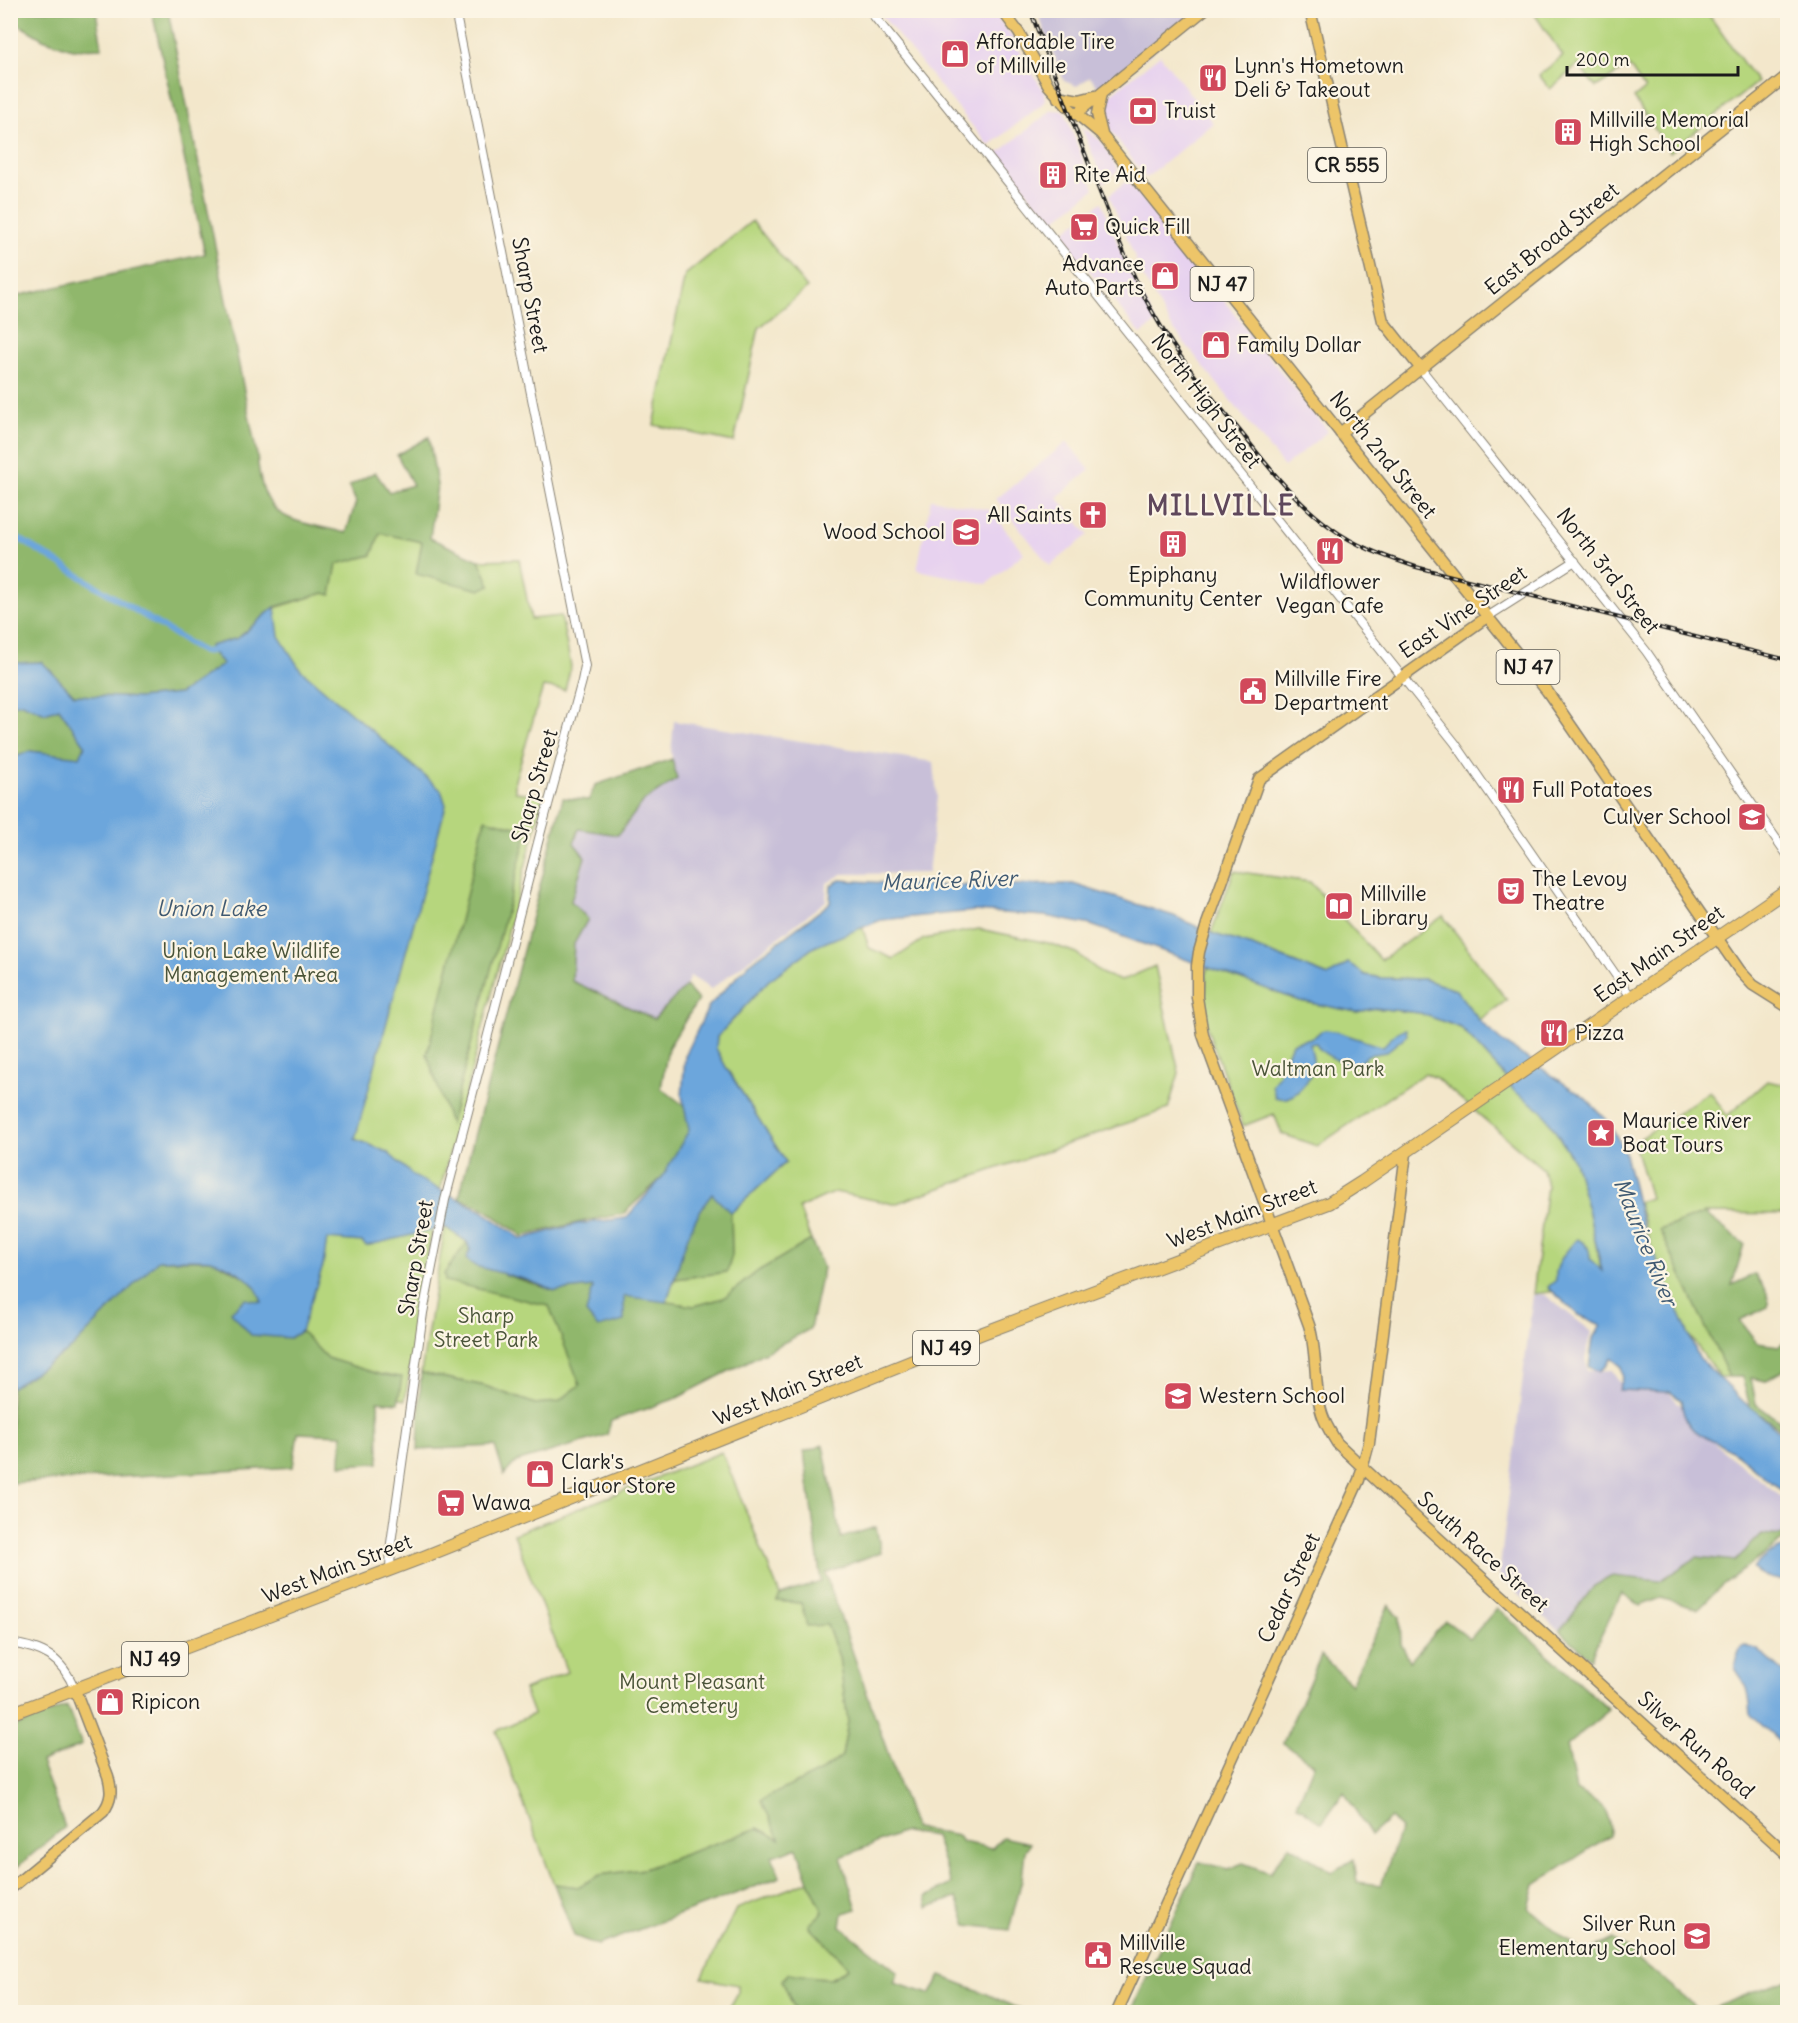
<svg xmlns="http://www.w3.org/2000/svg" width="1798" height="2023" font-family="Delius,sans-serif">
<rect width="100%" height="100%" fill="#fcf5e5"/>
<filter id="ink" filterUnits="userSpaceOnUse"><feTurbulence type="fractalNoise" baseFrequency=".0167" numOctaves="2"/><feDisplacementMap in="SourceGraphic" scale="12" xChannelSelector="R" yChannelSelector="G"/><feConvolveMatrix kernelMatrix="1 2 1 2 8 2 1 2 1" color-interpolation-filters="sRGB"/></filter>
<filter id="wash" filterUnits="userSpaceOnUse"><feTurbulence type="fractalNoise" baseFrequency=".008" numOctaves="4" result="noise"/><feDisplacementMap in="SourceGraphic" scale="24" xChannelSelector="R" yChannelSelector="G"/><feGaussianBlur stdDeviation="1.35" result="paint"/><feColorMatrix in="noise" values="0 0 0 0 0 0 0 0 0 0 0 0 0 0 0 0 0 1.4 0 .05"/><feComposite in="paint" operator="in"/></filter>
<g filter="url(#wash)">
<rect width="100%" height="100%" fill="#f3e7cb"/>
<path fill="#e7d2ef" d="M878,11H993L1015,41L1027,65L1044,91L1045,102L989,146Z
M1160,55L1213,123L1146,178L1103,120V104L1110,95Z
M1052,110L1064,111L1094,189L1051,223L997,154Z
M1081,126L1101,141L1118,170L1104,183Z
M1128,180L1328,431L1284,467L1171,326L1143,277L1109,195Z
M1102,202L1124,260L1156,323L1141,334L1060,235Z
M1067,442L1090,470L1057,497L1088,535L1050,566L996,499Z
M931,499L990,510L1024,553L987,584L917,570Z"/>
<path fill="#c8bfd8" d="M1037,11H1204L1102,92L1090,77L1077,86L1064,81Z
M674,721L934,762L937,797L928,873L842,874L827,883L826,901L711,989L690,976L686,986L654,1019L572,982L574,944L588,919L571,901L585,857L574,843L579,829L618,835L642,802L677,779L671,753Z
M1533,1294L1545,1295L1592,1332L1585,1359L1588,1371L1612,1370L1624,1389L1664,1387L1717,1446L1787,1501V1529L1780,1536L1762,1535L1735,1561L1697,1557L1660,1581L1612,1576L1594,1586L1560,1631L1499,1576Z"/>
<path fill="#b6d67d" stroke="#69794c" stroke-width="1.5" d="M1540,11H1706L1757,82L1670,152L1634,98L1645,89L1629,66L1596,87L1578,65L1550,89L1539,75L1563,56L1535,15Z
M752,221L807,288L759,328L734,442L654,425L685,275Z
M380,533L422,542L490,585L479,560L519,559L531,619L561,616L571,666L565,690L543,687L515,780V792L544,795L440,1190L424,1276L405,1400L225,1358L275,608L324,593L337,563L372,555Z
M1234,871L1310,882L1381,960L1443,916L1507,1000L1479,1020L1455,990L1424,979L1382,978L1365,975L1348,963L1329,976L1252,946L1211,933Z
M862,926L869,948L894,959L924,939L979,929L1048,943L1076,953L1103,974L1121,981L1155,966L1179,1073L1168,1109L894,1204L835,1192L799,1208L811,1240L758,1271L724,1298L694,1306L666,1302L675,1279L727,1272L732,1255L731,1213L786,1162L727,1069L715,1048L717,1037L768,981L814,947Z
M1207,967L1300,1001L1357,1012L1375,1008L1420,1013L1461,1028L1503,1074L1543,1111L1574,1161L1589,1213L1602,1273L1583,1288L1533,1294L1547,1186L1543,1169L1436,1078L1425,1073L1317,1146L1282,1134L1274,1114L1243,1126L1206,1025L1204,1010Z
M1767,1081L1787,1085V1214L1704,1213L1660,1230L1729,1377H1720L1669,1308L1638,1202L1650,1198L1634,1143L1710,1091L1727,1116Z
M445,1227L467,1242L506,1275L527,1280L555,1291L580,1385L558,1402L535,1404L485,1386L421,1373Z
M722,1452L780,1595L777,1601L801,1603L827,1625L839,1657L848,1722L842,1756L825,1769L781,1840L758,1828L644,1869L600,1875L578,1887L554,1884L496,1731L533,1714L524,1690L567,1672L514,1534Z
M809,1881L823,1912L809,1926L849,1968L830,1979L782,1980L796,2012H727L738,1993V1985L702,1978L736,1909Z"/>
<path fill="#90b76c" stroke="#566a44" stroke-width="1.5" d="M11,10L96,11L102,48L72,49L43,39L11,20Z
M152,11H168L257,455C263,524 288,518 346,533L356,502L349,486L375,472L389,492L413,485L397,455L429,437L437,485L430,538L479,560L490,585L480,590L416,574L422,542L380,533L372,555L337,564L331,595L324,593L275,607L238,638L210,646L211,651L223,664L179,694L138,698L74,695L42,662L15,663L11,658V297L205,254Z
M22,703L45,713L59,708L85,745L80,758L30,751L11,759L10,705Z
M672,759L677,779L643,802L618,835L579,829L574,843L585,857L571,901L588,919L574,944L572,981L654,1019L686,986L698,1000L668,1048L661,1088L694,1113L686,1155L623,1214L585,1221L523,1236L483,1208L459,1198L469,1156L563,798L589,800L595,785Z
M485,819L528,830L450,1124L427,1054Z
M712,1193L731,1213L732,1255L727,1272L675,1279C683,1246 691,1220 712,1193Z
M1704,1213L1744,1244L1732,1285L1755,1274L1768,1295V1307L1740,1320L1757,1343L1779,1346L1787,1339V1368L1765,1381L1751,1378L1756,1404L1787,1427V1433L1750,1407L1742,1377H1729L1660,1230Z
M811,1240L823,1268L810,1329L677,1398L611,1421L607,1435L516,1462L504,1475L495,1446L418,1450L421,1373L485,1386L535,1404L558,1402L580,1385L549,1306L445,1281L444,1274L467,1242L470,1250L506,1275L555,1291L593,1287L623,1295L694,1306L724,1298L758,1271Z
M157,1260H213L247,1278L259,1291L262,1303L290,1338L301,1331L327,1358L382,1375L402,1377L398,1403L378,1401L379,1463L341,1465L342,1435L298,1433L293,1467L11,1483V1388L71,1349Z
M823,1445L841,1538L876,1527L881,1552L825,1573L914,1828L958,1836L962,1842L992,1848L1003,1837L1030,1843L1025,1851L1022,1879L1009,1930L967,1925L956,1898L928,1907L926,1897L951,1884L935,1836L904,1832L841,1857L857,1909L843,1913L841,1927L898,1972L894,1983L930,1994L941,1976L985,1993L1025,2012H796L782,1980L789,1973L830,1979L849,1968L809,1925L823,1912L809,1881L797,1848L772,1856L780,1877L598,1945L574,1936L554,1884L578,1887L600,1875L644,1869L758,1828L780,1839L761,1800L825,1769L842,1756L848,1722L839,1657L827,1625L807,1626L801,1603L777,1601L780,1595L821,1582L804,1452Z
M1787,1529V1538L1721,1586L1698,1609L1661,1598L1640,1606L1622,1593L1590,1658L1560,1631L1594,1586L1612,1576L1660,1581L1697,1557L1735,1561L1762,1534L1780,1536Z
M1389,1605L1400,1617L1401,1644L1410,1661L1446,1621L1470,1639L1497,1608L1609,1710L1567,1745L1576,1790C1600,1805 1610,1804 1610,1835L1535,1885L1529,1908L1583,1954L1613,1939L1702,2012L1787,1979V2012H1131L1199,1862L1228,1869L1243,1863L1270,1873L1289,1845L1332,1872L1354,1859L1357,1882L1381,1885L1401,1828L1390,1818L1371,1835L1344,1792L1322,1823L1297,1805L1314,1764L1283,1743L1321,1655L1351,1684Z
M67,1706L82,1745L41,1762L65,1827L11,1872V1728Z"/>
<path fill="#6ca6dc" stroke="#44617c" stroke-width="1.5" d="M275,607L279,636L300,669L441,790L446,805L355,1139L387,1152L415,1177L482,1211L522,1239L577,1224L626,1218L661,1179L689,1130L682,1096L685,1056L709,1006L749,964L830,903L831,885L840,880L934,886L1073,884L1174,916L1211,933L1252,946L1328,976L1348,963L1365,975L1382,978L1424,979L1456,990L1479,1020L1500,1040L1584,1097L1607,1120L1624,1150L1644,1231L1699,1358L1743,1401L1787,1437V1492C1765,1482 1751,1462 1730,1450C1720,1444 1697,1435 1690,1426C1684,1418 1682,1410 1681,1400L1670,1392L1619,1390L1623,1377L1622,1367L1611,1358L1606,1366L1599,1371L1589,1367L1593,1338L1601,1325L1577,1314L1548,1287L1556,1280C1554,1265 1566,1251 1577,1239C1587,1243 1590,1248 1590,1259L1602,1271L1589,1213L1574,1161L1543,1111L1514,1091L1503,1074L1461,1028L1420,1013L1375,1008L1357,1012L1300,1001L1091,925L1045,916L975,911L881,920L814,947L768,981L717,1037L716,1048L727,1069L786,1162L731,1213L712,1194C684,1229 682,1262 666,1302L624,1296V1321L598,1328L586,1313L593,1287L555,1291L527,1280L475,1266L466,1259L470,1250L467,1242L445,1227L366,1246L362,1242L327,1239L323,1266L301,1331L290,1338L251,1335L231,1312L245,1299L262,1302C257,1281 235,1268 214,1261C202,1257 172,1260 158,1260L71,1349L11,1388V759L30,751L80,757L85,745L59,708L45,713L22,703L11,705V658L16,663L42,662L74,695L138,698L179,694L223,664L211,651L210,646L238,638Z
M1406,1029L1407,1035L1386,1052L1368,1055L1356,1065C1343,1063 1321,1056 1316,1043L1310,1044C1311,1051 1314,1057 1313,1063C1312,1081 1293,1104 1275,1097L1272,1085L1279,1074L1292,1043L1314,1037L1321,1031L1326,1030L1338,1032L1382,1047C1391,1040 1394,1030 1406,1029Z
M1787,1547V1578C1774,1582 1764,1576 1753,1569C1762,1557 1773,1550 1787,1547Z
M1746,1646L1758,1650L1787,1675V1748L1751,1715C1750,1706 1750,1694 1746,1686C1736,1664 1729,1675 1741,1647Z"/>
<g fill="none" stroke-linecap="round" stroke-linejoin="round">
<path stroke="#6ca6dc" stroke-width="6" d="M10,533L203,652L211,651"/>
</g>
</g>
<g filter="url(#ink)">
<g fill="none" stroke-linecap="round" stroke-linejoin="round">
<g stroke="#888274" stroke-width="10">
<path id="minor" d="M869,10L987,156L1455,743L1631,997
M1421,369L1646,651L1788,856
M1487,617L1575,561
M390,1570L391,1543L423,1313L445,1200L542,827L582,681L585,666L455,10
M10,1643C43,1648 62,1657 75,1690"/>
</g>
<g stroke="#888274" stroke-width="13">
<path id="major" d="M1002,10L1019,33L1049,86L1067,106L1101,134L1547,691L1740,971L1753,985L1788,1007
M1310,10L1383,321L1421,369
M1101,94L1097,114L1102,134
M1058,98L1063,97L1079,100L1095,96
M1077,113L1204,10
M1340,433L1788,75
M1487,617L1259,779L1207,924L1199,952L1197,966V997L1203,1035L1309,1325C1318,1354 1313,1385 1322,1414C1325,1424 1331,1433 1337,1443L1426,1527L1788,1855
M10,1889L103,1812C112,1800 112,1790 108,1776L75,1690
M1117,2012L1359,1480L1369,1443L1406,1153"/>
</g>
<g stroke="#888274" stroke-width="14">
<path id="highway" d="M10,1714L421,1558L983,1333L1329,1203L1362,1182L1788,889"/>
</g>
<use href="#minor" stroke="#fff" stroke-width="8"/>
<use href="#major" stroke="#edc569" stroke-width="10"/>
<use href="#highway" stroke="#edc569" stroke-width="12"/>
<g stroke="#1c1c1c" stroke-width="4">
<path id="rail" d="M1030,10C1052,69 1075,127 1097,185C1115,230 1131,276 1156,318C1179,359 1210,395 1240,431C1267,465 1294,501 1330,527C1355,546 1386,557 1416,567L1788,660"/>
</g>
<use href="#rail" stroke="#fcf5e5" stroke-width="1.5" stroke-dasharray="4.5" stroke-linecap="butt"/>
</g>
</g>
<defs>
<g id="shop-square" transform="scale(1.5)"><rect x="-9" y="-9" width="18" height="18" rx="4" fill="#d1495b" stroke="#fcf5e5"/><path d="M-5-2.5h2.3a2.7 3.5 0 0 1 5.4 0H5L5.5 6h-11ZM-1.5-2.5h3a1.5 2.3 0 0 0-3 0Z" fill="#fff"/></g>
<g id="restaurant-square" transform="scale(1.5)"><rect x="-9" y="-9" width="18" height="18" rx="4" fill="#d1495b" stroke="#fcf5e5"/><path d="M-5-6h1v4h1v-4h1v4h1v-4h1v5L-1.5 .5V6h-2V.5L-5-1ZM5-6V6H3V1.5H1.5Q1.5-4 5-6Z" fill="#fff"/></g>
<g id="bank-square" transform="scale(1.5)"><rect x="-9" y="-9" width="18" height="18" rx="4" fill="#d1495b" stroke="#fcf5e5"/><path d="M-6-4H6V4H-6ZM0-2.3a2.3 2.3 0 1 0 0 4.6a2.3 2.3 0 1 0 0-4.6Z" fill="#fff"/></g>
<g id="building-square" transform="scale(1.5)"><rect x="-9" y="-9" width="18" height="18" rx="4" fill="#d1495b" stroke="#fcf5e5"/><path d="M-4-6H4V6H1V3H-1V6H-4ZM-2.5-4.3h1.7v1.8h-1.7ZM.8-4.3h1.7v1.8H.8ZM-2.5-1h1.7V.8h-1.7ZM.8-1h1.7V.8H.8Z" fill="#fff"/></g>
<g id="supermarket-square" transform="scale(1.5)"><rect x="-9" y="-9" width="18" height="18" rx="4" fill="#d1495b" stroke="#fcf5e5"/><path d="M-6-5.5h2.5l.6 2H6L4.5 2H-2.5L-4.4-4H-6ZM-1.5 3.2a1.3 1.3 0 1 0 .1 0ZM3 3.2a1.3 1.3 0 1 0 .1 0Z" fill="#fff"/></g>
<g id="church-square" transform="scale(1.5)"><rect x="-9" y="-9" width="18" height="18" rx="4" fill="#d1495b" stroke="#fcf5e5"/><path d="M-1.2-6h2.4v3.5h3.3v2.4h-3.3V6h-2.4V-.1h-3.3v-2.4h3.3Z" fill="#fff"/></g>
<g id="school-square" transform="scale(1.5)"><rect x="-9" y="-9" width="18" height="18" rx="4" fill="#d1495b" stroke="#fcf5e5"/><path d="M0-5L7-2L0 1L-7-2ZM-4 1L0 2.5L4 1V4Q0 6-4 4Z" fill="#fff"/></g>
<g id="civic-square" transform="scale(1.5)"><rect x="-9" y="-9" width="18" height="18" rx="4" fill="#d1495b" stroke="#fcf5e5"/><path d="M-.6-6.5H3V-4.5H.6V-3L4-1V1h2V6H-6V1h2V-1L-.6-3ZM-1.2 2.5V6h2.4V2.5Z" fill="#fff"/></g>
<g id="theatre-square" transform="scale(1.5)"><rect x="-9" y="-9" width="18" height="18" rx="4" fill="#d1495b" stroke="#fcf5e5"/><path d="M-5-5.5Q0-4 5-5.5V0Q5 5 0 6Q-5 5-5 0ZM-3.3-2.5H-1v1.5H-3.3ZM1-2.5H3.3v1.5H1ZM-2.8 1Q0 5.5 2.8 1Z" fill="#fff"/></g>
<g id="library-square" transform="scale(1.5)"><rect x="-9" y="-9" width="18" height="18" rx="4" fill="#d1495b" stroke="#fcf5e5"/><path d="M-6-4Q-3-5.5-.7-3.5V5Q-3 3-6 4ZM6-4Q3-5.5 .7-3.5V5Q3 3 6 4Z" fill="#fff"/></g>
<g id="sight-square" transform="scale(1.5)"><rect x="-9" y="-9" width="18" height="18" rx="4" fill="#d1495b" stroke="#fcf5e5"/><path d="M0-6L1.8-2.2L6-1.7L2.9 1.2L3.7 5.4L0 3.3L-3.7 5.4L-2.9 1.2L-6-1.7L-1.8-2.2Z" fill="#fff"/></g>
</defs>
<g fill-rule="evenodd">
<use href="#shop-square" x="955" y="54"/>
<use href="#restaurant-square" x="1213" y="78"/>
<use href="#bank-square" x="1143" y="111"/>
<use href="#building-square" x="1568" y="132"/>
<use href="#building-square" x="1053" y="175"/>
<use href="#supermarket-square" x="1084" y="227"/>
<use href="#shop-square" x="1165" y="276"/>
<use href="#shop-square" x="1216" y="345"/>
<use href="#church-square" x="1093" y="515"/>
<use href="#school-square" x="966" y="532"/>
<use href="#building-square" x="1173" y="544"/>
<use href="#restaurant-square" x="1330" y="551"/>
<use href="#civic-square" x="1253" y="691"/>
<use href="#restaurant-square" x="1511" y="790"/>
<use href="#school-square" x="1752" y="817"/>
<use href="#theatre-square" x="1511" y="891"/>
<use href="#library-square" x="1339" y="906"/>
<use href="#restaurant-square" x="1554" y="1033"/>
<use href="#sight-square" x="1601" y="1133"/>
<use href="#school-square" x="1178" y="1396"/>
<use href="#shop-square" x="540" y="1474"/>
<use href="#supermarket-square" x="451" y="1503"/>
<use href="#shop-square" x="110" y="1702"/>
<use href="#school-square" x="1697" y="1936"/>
<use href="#civic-square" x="1098" y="1955"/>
</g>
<g text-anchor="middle" stroke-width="4.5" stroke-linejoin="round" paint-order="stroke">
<g fill="#fcf5e5" stroke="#5f5d58" stroke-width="1.5">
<rect x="1308" y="148" width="78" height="34" rx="4.5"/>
<rect x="1190.5" y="267" width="63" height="34" rx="4.5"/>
<rect x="1496.5" y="650" width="63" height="34" rx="4.5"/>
<rect x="913" y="1331" width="66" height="34" rx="4.5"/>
<rect x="122" y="1642" width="66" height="34" rx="4.5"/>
</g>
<g font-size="20" font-weight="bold" fill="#1c1c1c">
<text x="1347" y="172">CR 555</text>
<text x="1222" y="291">NJ 47</text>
<text x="1528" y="674">NJ 47</text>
<text x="946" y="1355">NJ 49</text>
<text x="155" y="1666">NJ 49</text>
</g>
<g font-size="21" fill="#1c1c1c" stroke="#fcf5e5" text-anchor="start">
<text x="976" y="49">Affordable Tire<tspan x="976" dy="24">of Millville</tspan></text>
<text x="1234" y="73">Lynn's Hometown<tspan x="1234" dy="24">Deli &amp; Takeout</tspan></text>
<text x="1164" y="118">Truist</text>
<text x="1589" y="127">Millville Memorial<tspan x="1589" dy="24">High School</tspan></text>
<text x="1074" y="182">Rite Aid</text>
<text x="1105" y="234">Quick Fill</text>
<text x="1144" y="271" text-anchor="end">Advance<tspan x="1144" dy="24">Auto Parts</tspan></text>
<text x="1237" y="352">Family Dollar</text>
<text x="1072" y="522" text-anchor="end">All Saints</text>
<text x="945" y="539" text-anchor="end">Wood School</text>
<text x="1173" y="582" text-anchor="middle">Epiphany<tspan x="1173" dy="24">Community Center</tspan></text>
<text x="1330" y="589" text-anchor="middle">Wildflower<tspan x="1330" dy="24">Vegan Cafe</tspan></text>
<text x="1274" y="686">Millville Fire<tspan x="1274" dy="24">Department</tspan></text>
<text x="1532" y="797">Full Potatoes</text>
<text x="1731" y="824" text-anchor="end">Culver School</text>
<text x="1532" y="886">The Levoy<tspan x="1532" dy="24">Theatre</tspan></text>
<text x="1360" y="901">Millville<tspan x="1360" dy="24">Library</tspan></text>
<text x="1575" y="1040">Pizza</text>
<text x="1622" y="1128">Maurice River<tspan x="1622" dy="24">Boat Tours</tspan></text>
<text x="1199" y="1403">Western School</text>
<text x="561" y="1469">Clark's<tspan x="561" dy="24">Liquor Store</tspan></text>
<text x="472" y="1510">Wawa</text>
<text x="131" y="1709">Ripicon</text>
<text x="1676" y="1931" text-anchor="end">Silver Run<tspan x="1676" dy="24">Elementary School</tspan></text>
<text x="1119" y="1950">Millville<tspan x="1119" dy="24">Rescue Squad</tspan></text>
</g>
<g font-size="21" fill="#1c1c1c" stroke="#fcf5e5">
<text transform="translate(1552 239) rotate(-39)" y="7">East Broad Street</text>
<text transform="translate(530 295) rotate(79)" y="7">Sharp Street</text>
<text transform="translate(1206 401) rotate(52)" y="7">North High Street</text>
<text transform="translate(1383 455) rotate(51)" y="7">North 2nd Street</text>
<text transform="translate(1608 571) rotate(52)" y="7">North 3rd Street</text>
<text transform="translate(1463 612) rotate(-34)" y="7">East Vine Street</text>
<text transform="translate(535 786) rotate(-74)" y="7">Sharp Street</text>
<text transform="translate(1659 954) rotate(-35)" y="7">East Main Street</text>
<text transform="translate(1242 1214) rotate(-21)" y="7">West Main Street</text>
<text transform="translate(416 1258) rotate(-80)" y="7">Sharp Street</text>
<text transform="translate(788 1390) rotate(-22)" y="7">West Main Street</text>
<text transform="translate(1483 1552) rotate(42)" y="7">South Race Street</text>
<text transform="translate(337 1569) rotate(-21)" y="7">West Main Street</text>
<text transform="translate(1289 1588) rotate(-65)" y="7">Cedar Street</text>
<text transform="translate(1696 1745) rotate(42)" y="7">Silver Run Road</text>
</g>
<g font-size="21" fill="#4a5439" stroke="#fcf5e5">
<text x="251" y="958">Union Lake Wildlife<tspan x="251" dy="24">Management Area</tspan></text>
<text x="1318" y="1076">Waltman Park</text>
<text x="486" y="1323">Sharp<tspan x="486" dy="24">Street Park</tspan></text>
<text x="692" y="1689">Mount Pleasant<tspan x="692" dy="24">Cemetery</tspan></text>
</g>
<g font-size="22" font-style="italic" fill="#405a72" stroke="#fcf5e5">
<text transform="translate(949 880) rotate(-2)" y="8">Maurice River</text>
<text x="211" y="916">Union Lake</text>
<text transform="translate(1646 1242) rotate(68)" y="8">Maurice River</text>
</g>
<g font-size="27" font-weight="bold" letter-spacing="1.5" fill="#5f485c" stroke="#fcf5e5">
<text x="1221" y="515">MILLVILLE</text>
</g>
</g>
<rect width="1798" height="2023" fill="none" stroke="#fcf5e5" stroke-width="36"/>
<path d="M1567 66v9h171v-9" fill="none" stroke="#1c1c1c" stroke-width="3"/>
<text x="1576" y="66" font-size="18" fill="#1c1c1c" stroke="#fcf5e5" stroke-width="4.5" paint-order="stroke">200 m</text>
</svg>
